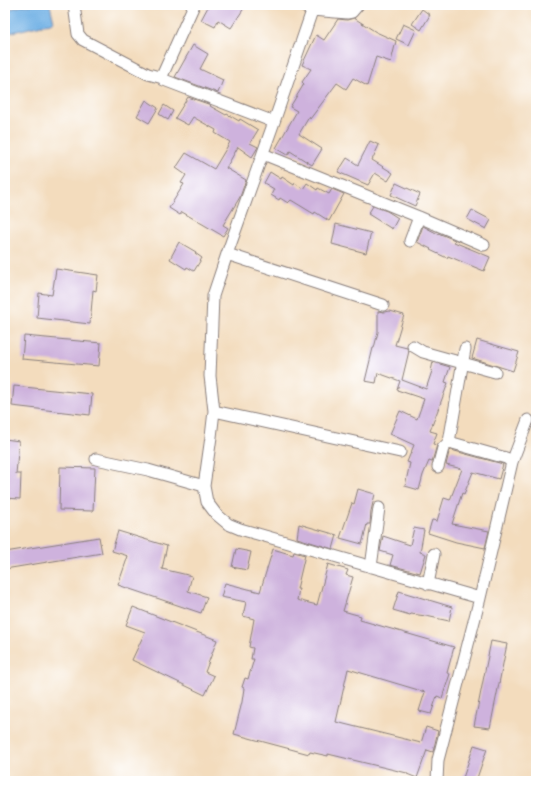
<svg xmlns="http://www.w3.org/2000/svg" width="541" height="786" font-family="'Old Standard TT',serif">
<rect width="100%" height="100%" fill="#fff"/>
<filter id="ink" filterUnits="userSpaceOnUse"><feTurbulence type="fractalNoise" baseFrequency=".025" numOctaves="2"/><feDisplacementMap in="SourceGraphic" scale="8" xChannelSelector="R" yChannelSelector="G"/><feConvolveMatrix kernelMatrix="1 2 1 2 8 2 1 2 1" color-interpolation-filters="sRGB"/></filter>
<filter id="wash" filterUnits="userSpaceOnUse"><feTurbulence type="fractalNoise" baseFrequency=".012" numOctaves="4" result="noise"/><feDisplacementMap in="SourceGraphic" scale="16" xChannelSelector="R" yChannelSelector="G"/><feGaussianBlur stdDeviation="0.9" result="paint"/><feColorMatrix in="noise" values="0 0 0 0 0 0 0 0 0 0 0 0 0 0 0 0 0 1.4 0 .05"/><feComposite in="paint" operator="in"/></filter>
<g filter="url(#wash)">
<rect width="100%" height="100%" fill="#f3dcbd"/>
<path fill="#71b1e5" stroke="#4a6a90" d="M25,5H50L54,22L5,34V10Z"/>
<g id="blocks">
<path fill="#ceb2dd" d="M209,5H246L231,28L218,20L215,27L201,20Z
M422,9L430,15L421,30L412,24Z
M354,18L376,32L396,41L391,62L376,57L367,86L353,78L346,89L337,83L310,119L309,117L299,134L322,149L312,165L290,151L288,155L276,148L297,111L290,107L304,84L302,82L311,69L302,65L316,35L324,40L338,19L347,20Z
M403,24L416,30L409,45L396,39Z
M193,45L208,54L200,69L223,80L218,93L175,77Z
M188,97L211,105L210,106L226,115L227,114L239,121L240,119L258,130L250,143L258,147L252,157L238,147L226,168L246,180L240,197L223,225L228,228L223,236L182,212L180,215L169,208L184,184L181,183L186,175L176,168L186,153L214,169L230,142L215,133L216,130L193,117L188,125L175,118Z
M146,100L158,108L149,123L137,116Z
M164,105L173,111L168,120L159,114Z
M370,141L379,145L372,160L393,173L388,181L375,173L368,185L338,172L347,158L358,165Z
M270,172L281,179L282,177L294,185L295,183L303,189L307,183L317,190L318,188L329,194L332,189L344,194L329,221L315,212L314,214L291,200L288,203L280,198L279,200L271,195L274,189L264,183Z
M396,183L420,194L415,206L391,195Z
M373,206L387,211L398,218L392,229L368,214Z
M472,210L491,220L486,229L467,219Z
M336,224L371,233L366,253L332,244Z
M423,226L438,234V233L455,240L454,242L490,257L484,271L448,256L447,258L430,250L431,249L417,242Z
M179,242L196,252L195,253L202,258L194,271L187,267L186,269L170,259Z
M56,269L98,275L96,291L93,290L90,324L37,318L39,293L52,295Z
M378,311L384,312L390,311L404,315L395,345L407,348L409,351L402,380L426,389L432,371H431L433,362L450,367L445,382L448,383L430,431L437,433L433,444L437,445L432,462L429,461L423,475L419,490L405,486L410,463L407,462L414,445L390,434L400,411L417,419L424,399L397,390L400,381L378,373L376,383L365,381L373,348H374L378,332Z
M24,336L101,343L99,366L22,359Z
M477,340L519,352L513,371L472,358Z
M14,386L92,394L90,415L12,406Z
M5,439L19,441L16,474H21L20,499L5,498Z
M451,450L503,464L499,479L473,472L464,494L462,493L452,524L489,531L485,548L456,542L428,533L432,520L437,521L444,498L450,500L462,469L446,465L449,452Z
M60,467L95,468L93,511L59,510Z
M358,489L375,494L371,511L370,524H367L362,544L340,538L352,503L354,504Z
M299,524L337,535L333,549L297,538Z
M414,528L424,530L420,552L426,554L420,573L390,565L393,555L380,551L383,536L410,545Z
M118,531L167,546L162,569L192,576L188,591L207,597L201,613L118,585L128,556L112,551Z
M99,537L102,553L5,569V552Z
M236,549L251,552L247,570L232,567Z
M273,549L293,555L294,552L305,555L297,589H299L297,600L317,605L328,564L348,570L346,575L353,577L343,611L361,616L360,620L454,647L447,673L450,674L442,698L437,696L431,714L419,711L425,692L348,669L336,722L421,743L426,727L438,731L433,752L427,750L417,778L407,774V773L328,754V756L310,752L309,754L234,734L242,702L244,688L242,687L245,678L248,679L254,659H251L253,648L249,647L254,619L243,616L246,602L221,597L225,583L260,592Z
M399,591L452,607L449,621L426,616L411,614L410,615L393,610Z
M133,607L217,640L205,672L214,676L205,695L132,660L145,632L126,625Z
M491,641L507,644L490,728L474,726Z
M474,745L487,749L476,781H462Z"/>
</g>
</g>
<g filter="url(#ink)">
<use href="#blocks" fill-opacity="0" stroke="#8a7f7c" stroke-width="1"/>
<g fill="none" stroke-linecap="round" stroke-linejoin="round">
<g stroke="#8a7f7c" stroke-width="13">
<path id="minor" d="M74,5L78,34L83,40L148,74L163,78
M194,5L162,76L164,80L274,122
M301,5L312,10L347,13L352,12L358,5
M314,5L274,122L227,254L213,296L210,376L214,411L211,437L204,486L207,502L216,514L228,524L240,529L480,598L438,760L437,781
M263,154L419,217L484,245
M410,241L419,217
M227,254L383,305
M413,346L423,352L495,372
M214,411L400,452
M449,442L465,349
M96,459L148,470L204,486
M512,462L528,420
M438,467L443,448L449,442L506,458L512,462L480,598
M371,567L379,508
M428,584L434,554"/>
</g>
<use href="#minor" stroke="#fff" stroke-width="11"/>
</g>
</g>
<rect width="541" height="786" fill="none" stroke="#fff" stroke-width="20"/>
</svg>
